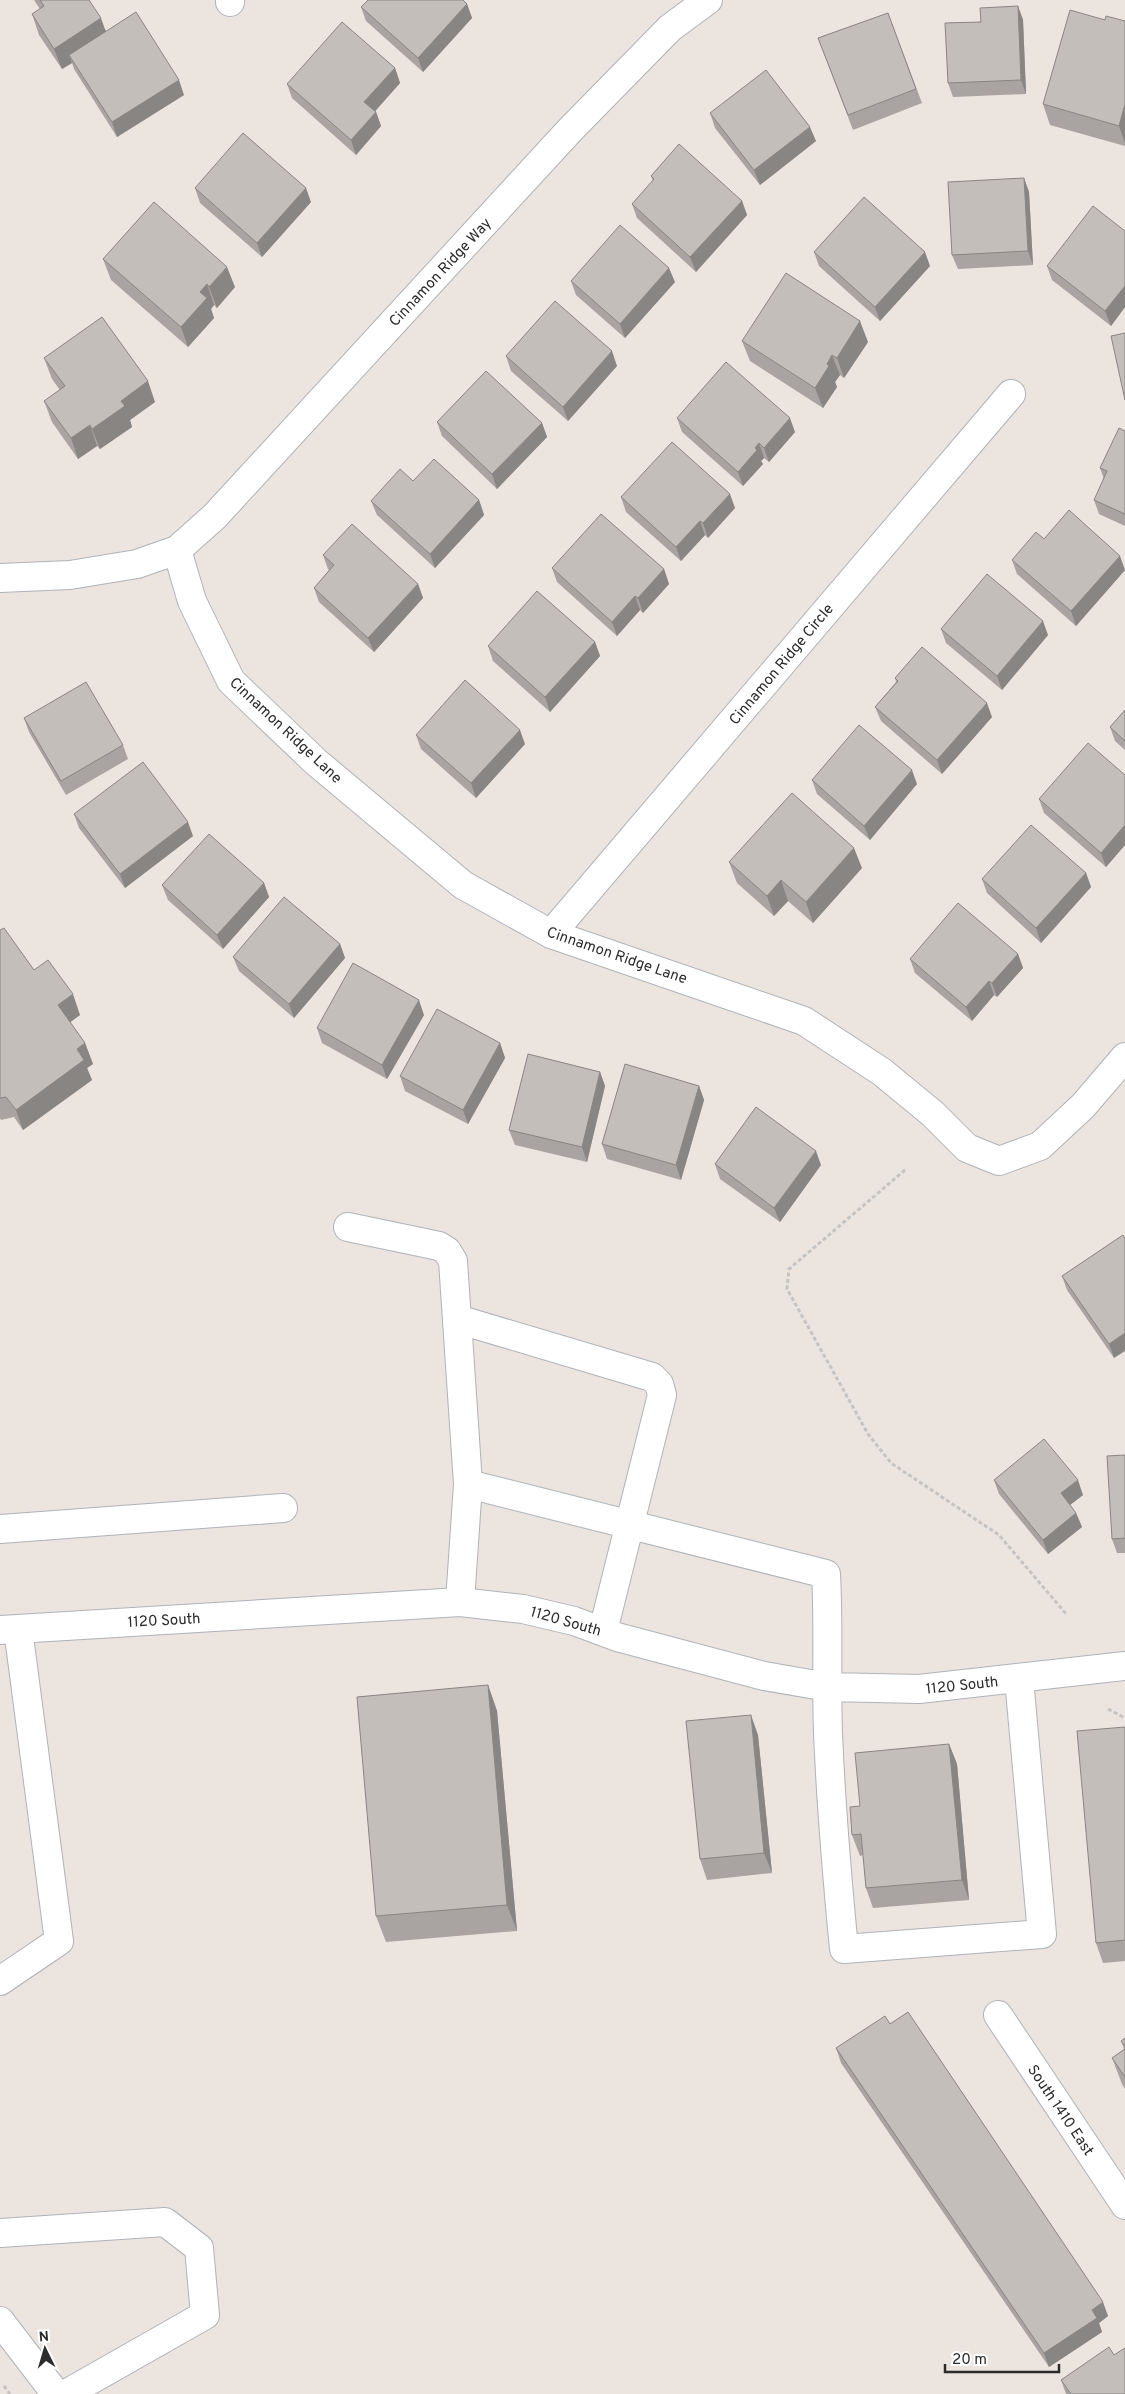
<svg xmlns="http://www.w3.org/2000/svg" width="1125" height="2394" font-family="Overpass,sans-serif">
<rect width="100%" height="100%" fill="#ece4de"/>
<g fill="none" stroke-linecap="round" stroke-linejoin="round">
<g stroke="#afb2ba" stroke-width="30">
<path id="minor" d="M230,0V2
M177,550L192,601L231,681L316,762L463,885L551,934L804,1021L882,1072L933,1114L967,1148L999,1161L1040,1146L1083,1106L1125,1057
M0,578L70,575L137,564L177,550L215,516L570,130L670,28L708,0
M551,934L1011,394
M348,1227L439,1246L447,1251L453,1261L468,1484L460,1602
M457,1319L652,1377L659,1384L662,1395L603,1631
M468,1484L826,1574C829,1628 826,1679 828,1733C831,1805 837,1877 844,1949L1042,1934L1019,1679
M0,1529L283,1508
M0,1630L460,1602L523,1609L574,1621L617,1637L764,1676L828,1687L919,1689L1125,1666
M0,1981L59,1941L18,1629
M998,2015L1125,2205
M0,2233L165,2222L199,2248L205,2315L66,2394
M0,2321L56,2394"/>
</g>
<path stroke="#c4c4c4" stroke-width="3" stroke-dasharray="4 2.5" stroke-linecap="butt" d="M905,1170L789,1269L787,1289L868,1434L891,1463L999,1535L1067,1615
M1108,1709L1125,1718
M4,2386L10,2394"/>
<use href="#minor" stroke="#fff" stroke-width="28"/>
</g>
<path fill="#a9a3a1" d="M34,0H89L106,31L184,95L117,137L74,69L72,63L62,69L39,35L32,14L40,9Z
M467,4L472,18L423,72L366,21L361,7Z
M1018,6L1023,20L1026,94L953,97L948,83L981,22Z
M888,13L922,103L853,130L818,38Z
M1105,20L1125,21V146L1050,125L1043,104Z
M395,68L400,83L375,111L376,112L381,126L356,155L292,98L287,84Z
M710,113L816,141L760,185L715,128Z
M651,176L742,201L747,215L696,272L637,218L632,204L653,181Z
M1024,178L1029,192L1033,265L958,269L952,255Z
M195,188L311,202L262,257L200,203Z
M1125,231V307L1111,326L1052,280L1047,266Z
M814,252L930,266L880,321L819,266Z
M103,259L235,287L217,308L214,305L211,309L214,318L188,347L111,280Z
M571,281L675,282L625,338L576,295Z
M742,341L868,342L844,378L840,375L835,382L837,387L823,408L750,361Z
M506,356L617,366L568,421L511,371Z
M44,358L155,402L130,420L132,427L100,449L97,446L78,459L52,422L44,401L60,390L52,379Z
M677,418L795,432L769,462L764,458L761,461L763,464L743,486L682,432Z
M437,422L542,423L547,437L497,489L442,436Z
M1125,431V526L1099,514L1094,500L1104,479L1100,468Z
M413,481L479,500L484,515L435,568L377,515L371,501Z
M621,497L735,508L708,538L705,535L681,561L626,512Z
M1044,539L1125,570L1076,626L1017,574L1012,560Z
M323,555L418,584L423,598L374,652L319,602L314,588L329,570L328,569Z
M552,568L664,569L669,584L643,613L640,610L617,636L557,582Z
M941,629L1048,635L1002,690L946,643Z
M595,642L600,656L550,712L493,661L488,646Z
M895,678L992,717L942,774L881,721L875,707L896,682Z
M1125,710V750L1115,741L1110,727Z
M24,718L123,745L128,759L66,795L29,732Z
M416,735L525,744L476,798L421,749Z
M1125,775V845L1106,867L1044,813L1039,799Z
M812,780L917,784L870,840L817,794Z
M74,814L193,836L125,888L79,828Z
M729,862L862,868L813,923L788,901L774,916L737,883Z
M1086,873L1091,887L1041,943L987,893L982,879Z
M264,883L269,897L223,949L168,900L162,885Z
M0,930L34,970L80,1015L70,1022L85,1043L93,1064L87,1068L92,1080L23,1130L14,1117L1,1120L0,1118Z
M340,944L345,958L294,1018L239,971L233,957Z
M1018,954L1023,968L997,997L994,995L972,1021L915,973L910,959Z
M424,1015L387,1079L322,1043L317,1028Z
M500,1043L505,1058L468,1124L405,1091L400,1076Z
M600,1072L605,1086L587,1162L515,1145L509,1130Z
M699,1086L704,1100L681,1180L607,1159L602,1144Z
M715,1164L821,1165L780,1222L720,1179Z
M1123,1235L1114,1358L1067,1290L1062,1276Z
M1125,1455V1553H1117L1112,1539Z
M994,1480L1083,1495L1070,1505L1076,1513L1082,1527L1048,1554L999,1494Z
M488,1685L497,1711L517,1931L386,1942L376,1916Z
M1125,1727V1961L1103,1963L1096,1943Z
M758,1735L772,1873L707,1880L700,1859Z
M949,1744L957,1764L969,1900L873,1908L866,1888L863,1855L860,1856L852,1835L860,1806Z
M890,2024L1108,2316L1099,2323L1102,2332L1049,2367L841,2063L836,2048Z
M1125,2038V2089L1122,2084L1112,2058L1124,2049L1121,2041Z
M1114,2355L1125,2394H1066L1061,2380Z"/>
<path fill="#898583" d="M467,4L472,18L423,72L418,58Z
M1018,6L1023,20L1026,94L1021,80Z
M101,18L108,38L69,55L72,63L62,69L54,49Z
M395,68L400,83L370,117L364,102Z
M179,80L184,95L117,137L112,122Z
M1125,104V143L1119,126Z
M376,112L381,126L356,155L351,140Z
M810,127L816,141L760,185L754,170Z
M1024,178L1029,192L1033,265L1028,251Z
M306,188L311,202L262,257L257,243Z
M742,201L747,215L696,272L690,257Z
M925,252L930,266L880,321L875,307Z
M227,267L235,287L217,308L209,287Z
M669,268L675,282L625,338L620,324Z
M207,284L214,305L211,309L214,318L188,347L181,327L200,292Z
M1125,286V307L1111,326L1105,311Z
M860,321L868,342L844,378L837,358Z
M612,351L617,366L568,421L563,407Z
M832,355L840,375L835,382L837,387L823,408L815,388L827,364Z
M148,381L155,402L130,420L132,427L100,449L92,429L121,401Z
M790,418L795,432L769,462L764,448Z
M542,423L547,437L497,489L492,474Z
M90,425L97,446L78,459L71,438Z
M759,443L764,458L761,461L763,464L743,486L738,472L755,448Z
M730,494L735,508L708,538L703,523Z
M479,500L484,515L435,568L430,554Z
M700,521L705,535L681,561L676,547Z
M1120,556L1125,570L1076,626L1071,611Z
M664,569L669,584L643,613L638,598Z
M418,584L423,598L374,652L368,638Z
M635,596L640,610L617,636L612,622Z
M1043,621L1048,635L1002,690L997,676Z
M595,642L600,656L550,712L545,697Z
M987,703L992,717L942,774L937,760Z
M520,730L525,744L476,798L471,783Z
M912,770L917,784L870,840L864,826Z
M188,822L193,836L125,888L120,874Z
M1125,825V845L1106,867L1101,853Z
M854,848L862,868L813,923L806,902Z
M1086,873L1091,887L1041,943L1036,928Z
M781,880L788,901L774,916L767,896Z
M264,883L269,897L223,949L217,935Z
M340,944L345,958L294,1018L289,1004Z
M1018,954L1023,968L997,997L992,983Z
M989,981L994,995L972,1021L966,1007Z
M73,994L80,1015L65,1026L58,1005Z
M419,1000L424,1015L387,1079L382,1065Z
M85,1043L93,1064L87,1068L92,1080L23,1130L16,1110L77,1049Z
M500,1043L505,1058L468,1124L463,1110Z
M600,1072L605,1086L587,1162L582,1147Z
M699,1086L704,1100L681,1180L676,1165Z
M816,1151L821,1165L780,1222L774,1208Z
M1125,1333V1351L1114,1358L1109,1344Z
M1078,1480L1083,1495L1066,1508L1061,1493Z
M1076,1513L1082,1527L1048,1554L1043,1540Z
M488,1685L497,1711L517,1931L507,1905Z
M751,1715L758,1735L772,1873L764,1853Z
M949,1744L957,1764L969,1900L962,1880Z
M1103,2302L1108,2316L1099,2323L1102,2332L1049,2367L1044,2353L1092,2310Z"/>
<path fill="#c4bebb" stroke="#898583" d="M40,0H89L101,18L54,49L32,14L44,6Z
M368,0H463L467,4L418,58L361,7Z
M1018,6L1021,80L948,83L945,23L981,22L980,8Z
M1070,10L1105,20L1106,16L1125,21V104L1119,126L1043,104Z
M136,12L179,80L112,122L69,55Z
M888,13L916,89L848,115L818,38Z
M342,22L395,68L364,102L376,112L351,140L287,84Z
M766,70L810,127L754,170L710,113Z
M243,133L306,188L257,243L195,188Z
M679,144L742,201L690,257L632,204L654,179L651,176Z
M1024,178L1028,251L952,255L948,182Z
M864,197L925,252L875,307L814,252Z
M154,202L227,267L209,287L207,284L200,292L207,298L181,327L103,259Z
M1093,206L1125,231V286L1105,311L1047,266Z
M620,225L669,268L620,324L571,281Z
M786,273L860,321L837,358L832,355L827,364L829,366L815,388L742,341Z
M555,301L612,351L563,407L506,356Z
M102,317L148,381L121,401L125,406L92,429L90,425L71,438L44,401L65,386L44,358Z
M1125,333V400L1111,336Z
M726,362L790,418L764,448L759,443L755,448L757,450L738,472L677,418Z
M486,371L542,423L492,474L437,422Z
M1119,428L1125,431V514L1094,500L1107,471L1100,468Z
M672,442L730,494L703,523L700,521L676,547L621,497Z
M434,459L479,500L430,554L371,501L400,469L413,481Z
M1069,510L1120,556L1071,611L1012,560L1036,532L1044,539Z
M601,514L664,569L638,598L635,596L612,622L552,568Z
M352,524L418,584L368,638L314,588L334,565L323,555Z
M987,574L1043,621L997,676L941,629Z
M537,591L595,642L545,697L488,646Z
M922,647L987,703L937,760L875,707L898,681L895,678Z
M465,680L520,730L471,783L416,735Z
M86,682L123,745L61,781L24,718Z
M1125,710V741L1110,727Z
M859,725L912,770L864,826L812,780Z
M1088,743L1125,775V825L1101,853L1039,799Z
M143,762L188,822L120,874L74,814Z
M792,793L854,848L806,902L781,880L767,896L729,862Z
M1031,825L1086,873L1036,928L982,879Z
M209,834L264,883L217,935L162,885Z
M284,897L340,944L289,1004L233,957Z
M958,903L1018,954L992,983L989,981L966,1007L910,959Z
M4,928L34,970L48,960L73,994L58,1005L85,1043L77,1049L84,1060L16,1110L6,1097L0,1098V930Z
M353,963L419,1000L382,1065L317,1028Z
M437,1009L500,1043L463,1110L400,1076Z
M528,1054L600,1072L582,1147L509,1130Z
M625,1064L699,1086L676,1165L602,1144Z
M756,1107L816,1151L774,1208L715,1164Z
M1123,1235L1125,1238V1333L1109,1344L1062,1276Z
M1044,1439L1078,1480L1061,1493L1076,1513L1043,1540L994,1480Z
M1125,1455V1538L1112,1539L1107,1456Z
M488,1685L507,1905L376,1916L357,1697Z
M751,1715L764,1853L700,1859L686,1721Z
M1125,1727V1940L1096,1943L1077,1731Z
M949,1744L962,1880L866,1888L861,1834L852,1835L850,1807L860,1806L855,1753Z
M908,2012L1103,2302L1092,2310L1097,2318L1044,2353L836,2048L885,2016L890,2024Z
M1125,2038V2046L1121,2041Z
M1125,2049V2077L1112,2058Z
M1109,2347L1114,2355L1125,2348V2394H1071L1061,2380Z"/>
<g text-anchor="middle" stroke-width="4.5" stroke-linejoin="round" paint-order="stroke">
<g font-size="15" fill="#2b2b2b" stroke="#fff">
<text transform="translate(440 272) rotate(-47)" y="5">Cinnamon Ridge Way</text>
<text transform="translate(781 664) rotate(-50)" y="5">Cinnamon Ridge Circle</text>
<text transform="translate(286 730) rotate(43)" y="5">Cinnamon Ridge Lane</text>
<text transform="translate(617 955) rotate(19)" y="5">Cinnamon Ridge Lane</text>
<text transform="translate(164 1620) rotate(-3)" y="5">1120 South</text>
<text transform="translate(566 1621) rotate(16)" y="5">1120 South</text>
<text transform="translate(962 1685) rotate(-6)" y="5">1120 South</text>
<text transform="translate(1061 2110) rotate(56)" y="5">South 1410 East</text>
</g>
</g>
<g transform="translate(45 2349) rotate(355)" stroke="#ffffff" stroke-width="4" paint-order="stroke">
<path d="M0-4L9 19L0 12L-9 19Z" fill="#2b2b2b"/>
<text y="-8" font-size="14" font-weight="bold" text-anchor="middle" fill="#2b2b2b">N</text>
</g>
<path d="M945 2364v8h114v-8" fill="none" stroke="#2b2b2b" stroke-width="2.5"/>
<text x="952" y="2364" font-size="15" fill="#2b2b2b" stroke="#ffffff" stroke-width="4" paint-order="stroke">20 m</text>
</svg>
